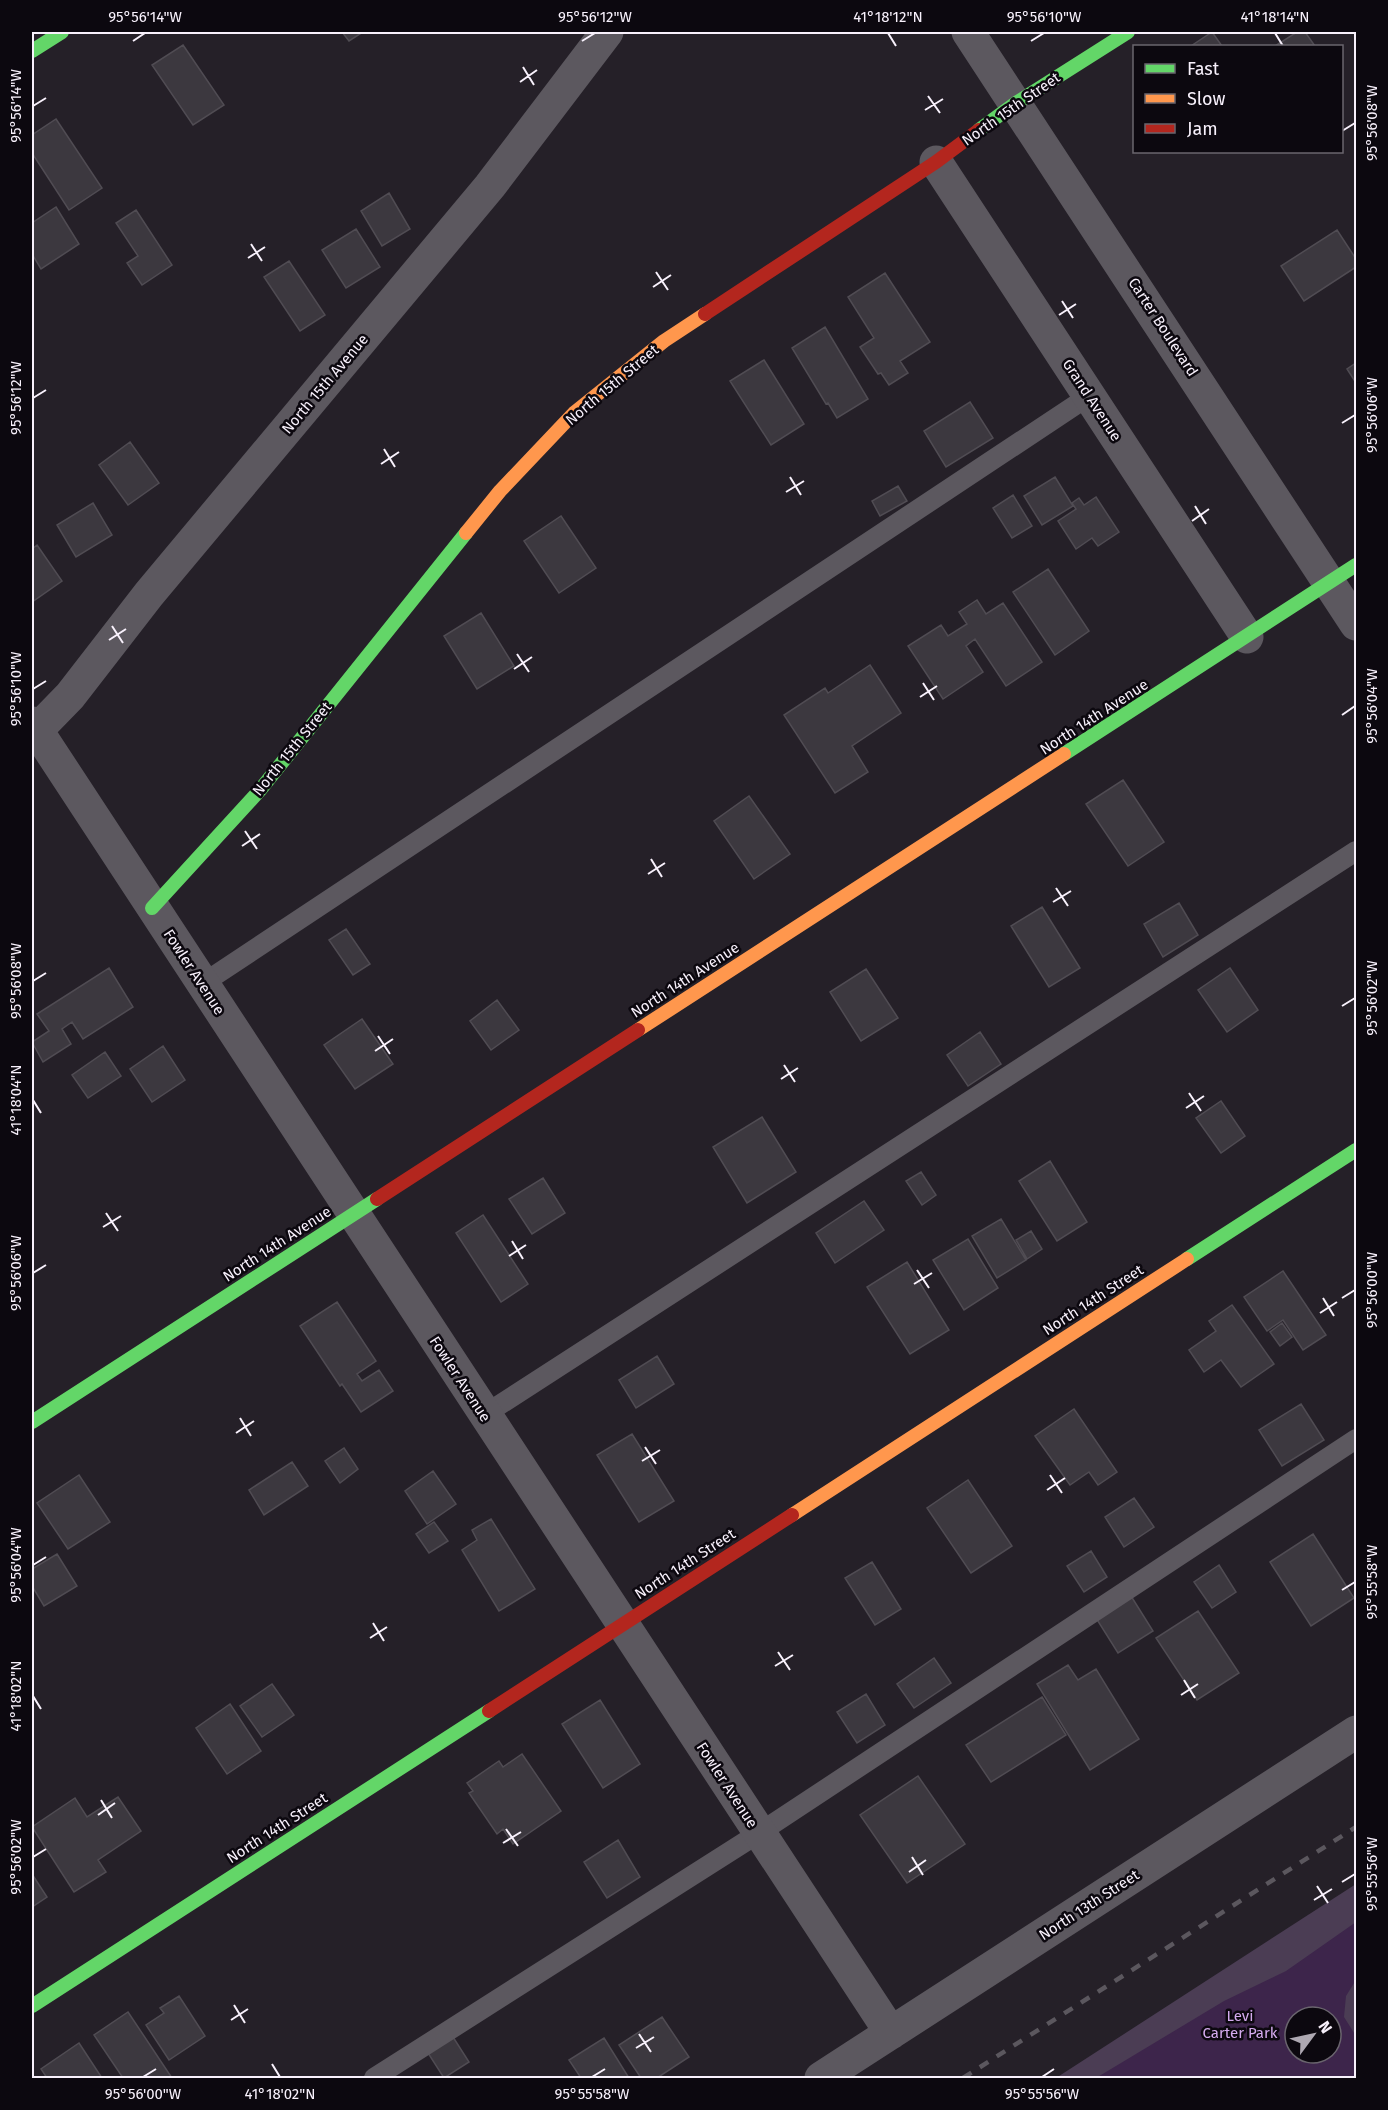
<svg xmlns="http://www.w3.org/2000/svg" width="1388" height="2110" font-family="'Fira Sans',sans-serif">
<rect width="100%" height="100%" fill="#252028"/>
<path fill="#4b3d54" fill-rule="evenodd" d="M1356,1884V2078H1056ZM1295,2017H1331V2053H1295Z"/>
<path fill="#3d254b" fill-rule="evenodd" d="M1356,1922V1980L1346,1996L1344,2017L1356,2036V2078H1096L1224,2001L1286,1971ZM1295,2017H1331V2053H1295Z"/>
<path fill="#3c383f" stroke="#504c53" stroke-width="1.5" d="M342,32H363L349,41Z
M1212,32L1222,46H1191Z
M1297,32H1305L1315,46H1275Z
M183,45L224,105L193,125L152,65Z
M56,119L102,188L69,210L32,153V135Z
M389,193L410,229L382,246L361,211Z
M56,207L79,244L41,269L32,254V223Z
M136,210L172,265L142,285L127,263L138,256L116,223Z
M356,229L380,267L346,288L322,250Z
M1337,230L1356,259V267L1304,301L1281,266Z
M289,261L325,315L300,331L264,277Z
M885,273L930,342L900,361L908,373L889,385L881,373L878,374L860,347L874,338L848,297Z
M825,327L868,399L837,418L828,403L826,404L792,348Z
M764,360L804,424L771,445L730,381Z
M1356,363V383L1347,369Z
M970,402L993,438L946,467L924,431Z
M130,442L159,483L128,505L99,465Z
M1055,477L1073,506L1042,525L1024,496Z
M898,486L907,501L880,516L872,501Z
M1013,495L1032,526L1012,538L993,508Z
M1096,497L1119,532L1098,546L1092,538L1076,549L1058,521L1076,509L1072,503L1079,498L1084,505Z
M93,503L112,535L76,557L57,525Z
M561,516L596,568L559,593L524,541Z
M37,545L62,581L32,602V549Z
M1048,569L1089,631L1055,655L1013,592Z
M977,600L986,614L1003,603L1042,662L1006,686L975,639L966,646L983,672L943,699L908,646L941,625L948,636L967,624L959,612Z
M481,613L514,666L477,689L444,636Z
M870,665L901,713L852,746L868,772L835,793L784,715L825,688L828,693Z
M1123,780L1164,842L1128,866L1086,804Z
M749,796L790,854L754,879L714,821Z
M1179,903L1198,935L1163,957L1144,924Z
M1042,907L1080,968L1049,987L1011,926Z
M346,929L370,964L353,975L329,940Z
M109,968L133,1007L83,1039L72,1022L62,1029L71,1044L43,1062L32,1042L49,1031L37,1014Z
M1230,968L1258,1010L1227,1032L1198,990Z
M866,969L898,1018L861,1041L830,992Z
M497,1000L519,1030L491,1050L470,1021Z
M362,1019L393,1064L355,1089L324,1045Z
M980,1032L1001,1064L968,1086L947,1055Z
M163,1046L185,1080L152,1102L130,1069Z
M105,1052L121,1076L88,1098L72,1075Z
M1221,1101L1245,1136L1221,1153L1196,1118Z
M762,1117L796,1172L747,1203L713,1147Z
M1050,1161L1087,1222L1057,1241L1019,1181Z
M921,1172L936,1195L922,1205L906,1181Z
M543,1178L565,1213L532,1234L509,1199Z
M864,1201L884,1230L835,1263L816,1233Z
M483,1215L528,1284L501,1302L456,1233Z
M1001,1219L1026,1260L997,1278L972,1236Z
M1031,1231L1042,1249L1027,1259L1016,1240Z
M968,1239L998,1288L964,1310L933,1260Z
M907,1262L949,1330L910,1354L867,1287Z
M1283,1271L1326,1335L1303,1350L1283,1320L1267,1331L1244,1297Z
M337,1302L376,1361L357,1374L362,1381L379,1370L393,1391L361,1412L342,1384L340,1386L300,1326Z
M1232,1305L1274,1364L1241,1387L1221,1360L1204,1372L1189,1350L1216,1331L1209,1321Z
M1282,1323L1292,1337L1280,1346L1270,1332Z
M657,1356L674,1384L636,1408L619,1380Z
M1301,1404L1324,1440L1282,1466L1259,1430Z
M1074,1409L1117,1472L1098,1485L1089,1472L1070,1485L1035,1436Z
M632,1434L674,1501L639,1522L597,1455Z
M344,1448L358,1469L340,1483L325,1461Z
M292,1462L308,1486L264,1515L249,1490Z
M433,1471L456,1504L427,1524L405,1491Z
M79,1475L110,1522L68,1549L37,1503Z
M968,1480L1012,1546L971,1573L927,1508Z
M1134,1498L1154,1527L1124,1547L1105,1517Z
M491,1519L535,1589L499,1611L462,1550L477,1540L472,1530Z
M434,1522L448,1541L429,1553L416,1534Z
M1313,1534L1354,1598L1311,1626L1270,1562Z
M1091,1551L1107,1577L1084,1592L1067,1566Z
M57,1554L77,1586L44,1606L32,1586V1569Z
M872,1562L901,1609L875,1625L845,1578Z
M1219,1565L1236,1592L1212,1608L1194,1582Z
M1131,1596L1153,1631L1118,1653L1096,1618Z
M1198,1611L1239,1673L1197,1700L1156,1638Z
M934,1658L951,1683L914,1708L897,1684Z
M1068,1665L1078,1680L1096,1669L1139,1739L1090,1770L1037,1684Z
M272,1684L294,1715L262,1737L240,1706Z
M866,1694L885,1725L857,1743L837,1712Z
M1042,1697L1066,1735L991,1782L966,1745Z
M600,1700L640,1764L603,1788L562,1724Z
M230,1704L261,1751L227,1774L196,1728Z
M522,1754L561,1811L513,1844L503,1829L497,1834L469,1793L473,1791L467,1783L499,1761L503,1767Z
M918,1776L965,1844L907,1883L860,1815Z
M118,1797L141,1831L98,1860L106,1872L74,1892L32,1827L75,1798L87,1817Z
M618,1840L640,1877L607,1898L584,1862Z
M32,1874L47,1897L32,1907Z
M179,1996L205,2036L169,2060L146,2025L164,2013L160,2008Z
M128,2012L172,2078H123L94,2035Z
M662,2017L689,2057L657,2078H641L619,2045Z
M453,2037L469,2062L444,2078L428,2053Z
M604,2038L629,2078H581L569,2060Z
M79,2043L102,2078H47L41,2069Z"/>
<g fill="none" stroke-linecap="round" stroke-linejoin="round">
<path stroke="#5c585f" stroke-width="20" d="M202,984L1089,396
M484,1415L1356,851
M374,2078L759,1833L1356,1439"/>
<path stroke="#5c585f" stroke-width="33" d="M968,32L1356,624
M936,162L1247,637
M32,723L891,2033
M32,735L70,696L149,594L490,186L607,32
M821,2078L1356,1732"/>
<path stroke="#63d668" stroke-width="14" d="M32,51L62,32
M979,130L1016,103L1128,32
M1064,754L1356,565
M152,908L260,790L466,533
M1187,1259L1356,1150
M32,1422L377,1199
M32,2006L489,1711"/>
<path stroke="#ff974d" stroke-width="14" d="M466,533L500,491L574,413L664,341L705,314
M638,1030L1064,754
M792,1515L1187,1259"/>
<path stroke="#b3261e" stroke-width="14" d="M705,314L936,162L979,130
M377,1199L638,1030
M489,1711L792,1515"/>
<path stroke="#5b575e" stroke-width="4.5" stroke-dasharray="10 10" stroke-linecap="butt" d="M963,2078L1356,1827"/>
</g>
<path fill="none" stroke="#f8f1fc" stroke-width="2" d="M888,33L896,46M1275,33L1283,46M133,41L145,33M582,41L595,33M1031,41L1044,33M523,67L534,85M520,82L537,70M928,96L940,113M33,106L46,98M925,110L943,99M1342,131L1355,123M251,244L262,261M248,258L265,247M656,272L668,290M653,287L671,275M1062,301L1073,318M1059,315L1076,304M33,398L46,390M1342,423L1355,415M384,449L395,467M381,464L399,452M790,477L801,495M786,492L804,481M1195,506L1206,524M1192,521L1209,509M112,626L123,643M109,640L126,629M517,654L529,672M514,669L532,657M923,683L934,700M33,689L46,681M920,697L937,686M1342,715L1355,706M245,831L257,849M242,846L260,834M651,859L662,877M648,874L665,863M1056,888L1068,906M1053,902L1071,891M33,981L46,973M1342,1006L1355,998M378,1036L390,1054M375,1051L393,1039M784,1065L795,1082M781,1079L798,1068M1189,1093L1201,1111M33,1100L41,1113M1186,1108L1204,1096M106,1213L118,1231M103,1227L121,1216M512,1241L523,1259M509,1256L526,1245M917,1270L929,1288M33,1273L46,1265M914,1284L932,1273M1323,1298L1334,1316M1342,1298L1355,1290M1320,1313L1337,1302M240,1418L251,1436M236,1433L254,1421M645,1447L656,1464M642,1461L660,1450M1050,1475L1062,1493M1047,1490L1065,1478M33,1565L46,1557M1342,1590L1355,1582M373,1623L384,1641M370,1638L387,1627M778,1652L790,1670M775,1666L793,1655M1184,1680L1195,1698M1181,1695L1198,1684M33,1696L41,1709M101,1800L112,1818M98,1815L115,1803M506,1829L518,1846M503,1843L521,1832M33,1857L46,1849M912,1857L923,1875M909,1872L926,1860M1342,1882L1355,1874M1317,1886L1328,1903M1314,1900L1332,1889M234,2005L245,2023M231,2020L248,2009M639,2034L651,2052M636,2048L654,2037M272,2064L280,2077M143,2077L156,2069M592,2077L605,2069M1042,2077L1054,2069"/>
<g text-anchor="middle" stroke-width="5" stroke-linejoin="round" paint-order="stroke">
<g font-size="15" fill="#f8f1fc" stroke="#0c080f">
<text transform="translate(1011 109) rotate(-35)" y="5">North 15th Street</text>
<text transform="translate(1163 327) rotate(57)" y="5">Carter Boulevard</text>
<text transform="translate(325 384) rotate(-50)" y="5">North 15th Avenue</text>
<text transform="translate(612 385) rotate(-40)" y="5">North 15th Street</text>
<text transform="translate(1092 400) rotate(57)" y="5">Grand Avenue</text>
<text transform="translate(1094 717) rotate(-33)" y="5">North 14th Avenue</text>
<text transform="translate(292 749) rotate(-51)" y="5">North 15th Street</text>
<text transform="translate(194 972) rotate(57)" y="5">Fowler Avenue</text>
<text transform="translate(685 980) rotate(-33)" y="5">North 14th Avenue</text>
<text transform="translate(277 1244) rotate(-33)" y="5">North 14th Avenue</text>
<text transform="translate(1093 1300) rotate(-33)" y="5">North 14th Street</text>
<text transform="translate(460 1379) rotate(57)" y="5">Fowler Avenue</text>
<text transform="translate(685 1564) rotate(-33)" y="5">North 14th Street</text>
<text transform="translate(727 1785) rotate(57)" y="5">Fowler Avenue</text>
<text transform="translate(277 1828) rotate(-33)" y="5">North 14th Street</text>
<text transform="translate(1089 1905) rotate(-33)" y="5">North 13th Street</text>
</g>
<g font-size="15" fill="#d5abef" stroke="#0c080f">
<text x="1240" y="2021">Levi<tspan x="1240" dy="17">Carter Park</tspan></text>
</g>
</g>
<rect width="1388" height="2110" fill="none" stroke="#0c080f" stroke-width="66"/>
<rect x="1133" y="45" width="210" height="108" fill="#0c080f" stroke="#6a656e" stroke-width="1.5"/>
<rect x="1145" y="64" width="30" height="9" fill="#63d668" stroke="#6a656e" stroke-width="1.5"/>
<text x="1187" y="75" font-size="18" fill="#f8f1fc">Fast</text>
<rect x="1145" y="94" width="30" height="9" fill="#ff974d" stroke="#6a656e" stroke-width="1.5"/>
<text x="1187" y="105" font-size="18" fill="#f8f1fc">Slow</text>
<rect x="1145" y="124" width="30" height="9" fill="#b3261e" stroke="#6a656e" stroke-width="1.5"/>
<text x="1187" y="135" font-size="18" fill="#f8f1fc">Jam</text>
<g transform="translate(1313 2035) rotate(57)"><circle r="28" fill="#0c080f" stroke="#6a656e" stroke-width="1.5"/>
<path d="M0-4.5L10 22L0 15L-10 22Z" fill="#aea8b2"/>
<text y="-9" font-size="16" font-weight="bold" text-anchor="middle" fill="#f8f1fc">N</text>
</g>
<rect x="33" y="33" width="1322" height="2044" fill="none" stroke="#f8f1fc" stroke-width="2"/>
<g font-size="15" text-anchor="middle" fill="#f8f1fc">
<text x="145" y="22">95°56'14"W</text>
<text x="595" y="22">95°56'12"W</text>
<text x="888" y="22">41°18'12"N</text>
<text x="1044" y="22">95°56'10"W</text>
<text x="1275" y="22">41°18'14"N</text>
<text transform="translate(16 106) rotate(-90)" y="5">95°56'14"W</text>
<text transform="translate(1372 123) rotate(-90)" y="5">95°56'08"W</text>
<text transform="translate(16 398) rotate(-90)" y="5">95°56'12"W</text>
<text transform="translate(1372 415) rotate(-90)" y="5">95°56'06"W</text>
<text transform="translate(16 689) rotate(-90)" y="5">95°56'10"W</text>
<text transform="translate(1372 706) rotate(-90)" y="5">95°56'04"W</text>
<text transform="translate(16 981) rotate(-90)" y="5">95°56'08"W</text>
<text transform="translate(1372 998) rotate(-90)" y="5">95°56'02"W</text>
<text transform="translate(16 1100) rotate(-90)" y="5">41°18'04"N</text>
<text transform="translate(16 1273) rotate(-90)" y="5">95°56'06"W</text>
<text transform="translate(1372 1290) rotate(-90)" y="5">95°56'00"W</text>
<text transform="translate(16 1565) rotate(-90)" y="5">95°56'04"W</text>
<text transform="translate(1372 1582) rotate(-90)" y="5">95°55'58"W</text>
<text transform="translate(16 1696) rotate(-90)" y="5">41°18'02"N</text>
<text transform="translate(16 1857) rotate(-90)" y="5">95°56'02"W</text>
<text transform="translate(1372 1874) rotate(-90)" y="5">95°55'56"W</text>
<text x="143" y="2099">95°56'00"W</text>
<text x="280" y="2099">41°18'02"N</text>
<text x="592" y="2099">95°55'58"W</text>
<text x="1042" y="2099">95°55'56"W</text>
</g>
</svg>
